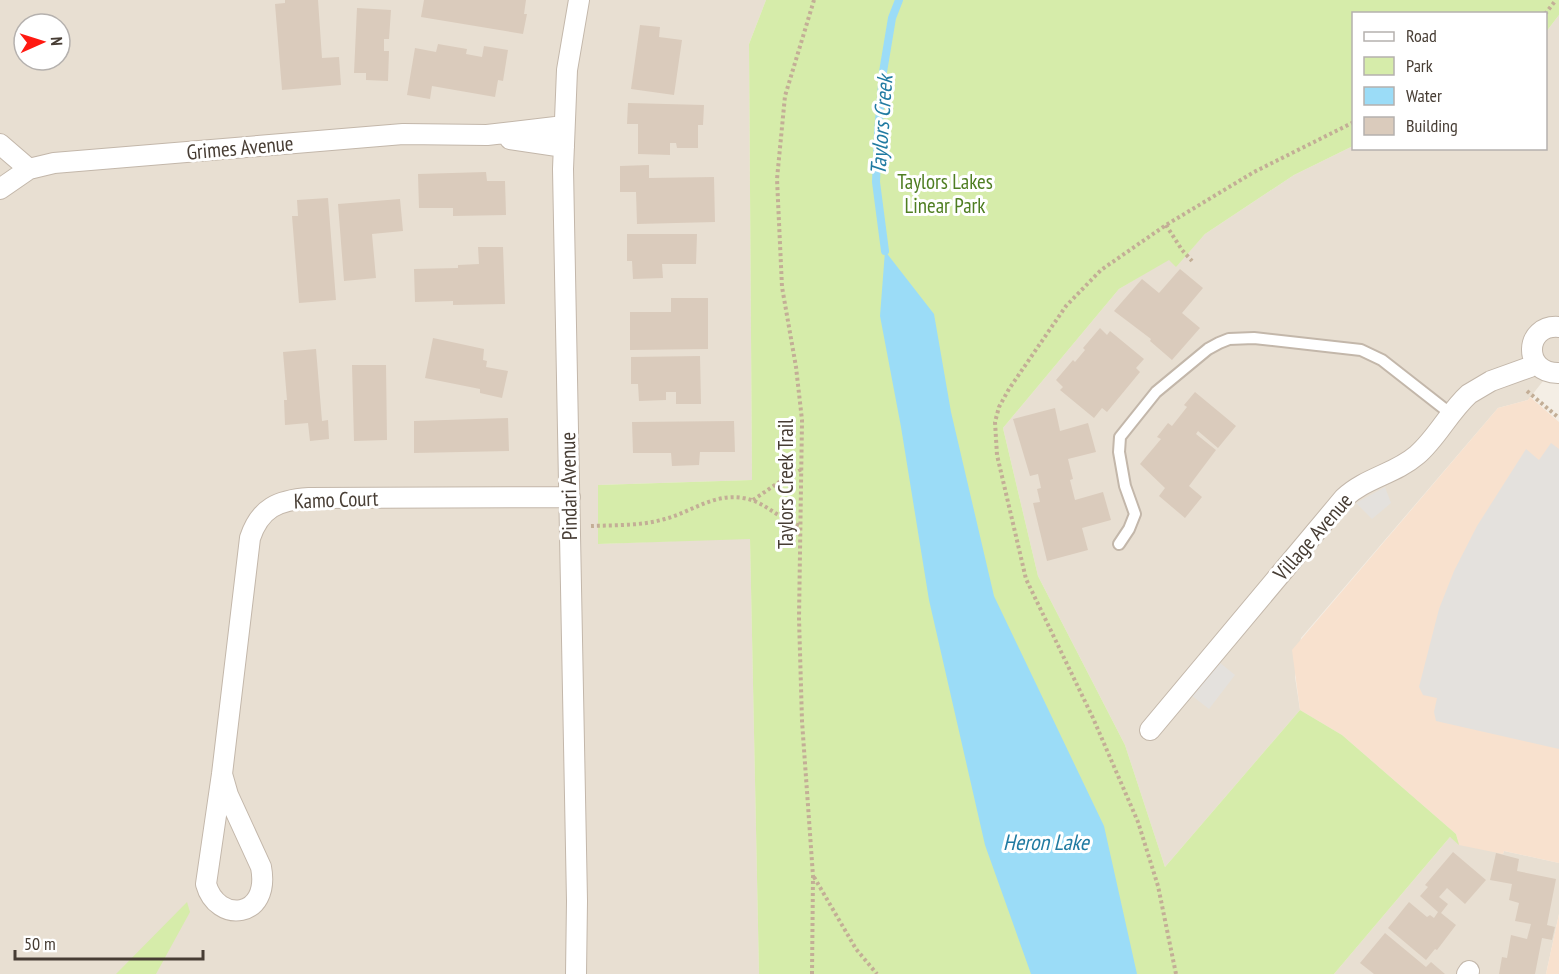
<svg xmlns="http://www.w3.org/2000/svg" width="1559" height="974" font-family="'PT Sans Narrow',sans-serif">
<rect width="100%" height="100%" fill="#f4eee5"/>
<path fill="#e8dfd2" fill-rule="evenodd" d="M0,0H766L749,44L752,480L598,485V544L750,538L759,974H0ZM24,24H60V60H24Z
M1559,15V361L1528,400L1498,408L1301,638L1295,677L1300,710L1165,867L1125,745L1038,576L1003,428L1119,289L1169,259L1176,266L1205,234L1294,175L1353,146L1354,148H1546V32Z
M1450,837L1503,854L1504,851L1559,863V914L1546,974H1334Z"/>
<path fill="#f8e1ce" d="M1530,397L1559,422V863L1504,851L1503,854L1459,845L1456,834L1342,735L1300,710L1292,650L1498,408L1528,400Z
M1559,914V974H1546Z"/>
<path fill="#d6ecaa" d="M766,0H1559V15L1546,32V14H1354L1353,146L1294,175L1205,234L1176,267L1169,260L1119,289L1003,428L1038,576L1125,745L1165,867L1300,710L1342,735L1456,834L1459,845L1450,837L1334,974H759L750,539L598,544V485L752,480L749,44Z
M187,902L190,912L156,974H116Z"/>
<path fill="#e4e1dd" d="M1551,443L1559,449V749L1436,721L1434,712L1437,698L1423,695L1419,687L1439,609L1454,571L1477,526L1526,449L1539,460Z
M1385,487L1391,503L1372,519L1356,503Z
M1219,662L1235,675L1209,709L1191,695Z"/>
<path fill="#9bdcf7" d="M885,251L934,314L951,412L994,596L1104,826L1137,974H1031L985,845L929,600L901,427L880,316Z"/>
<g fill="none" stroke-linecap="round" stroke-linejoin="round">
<path stroke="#9bdcf7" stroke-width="8" d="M885,251L876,182L878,133L883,72L892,18L899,0"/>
</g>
<path fill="#dacbbc" d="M285,0H318L322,58L339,57L341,85L282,90L275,4L285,3Z
M424,0H526L524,14H527L523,34L421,17Z
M357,8L391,10L389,39H384V51H389L388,81L366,80V73H354Z
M640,25L660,27L659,37L682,40L674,95L631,89Z
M438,44L467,49L466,54L482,57L484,46L508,50L503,81L498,80L495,97L432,86L430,99L407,95L415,48L436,52Z
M628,103L704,105L703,125H698V148H677L676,143H670V155L638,154V124H627Z
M649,165V178L714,177L715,222L637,224L636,192H620V166Z
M486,172L487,181H505L506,215L453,216V208H419L418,174Z
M328,198L336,300L299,303L292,216H298L297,200Z
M400,199L403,231L372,234L376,278L344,281L338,204Z
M627,234H697L696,264H662L663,278L633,279L632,261H627Z
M478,247H503L505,304L453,305V301L415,302L414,269L458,268V265L479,264Z
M1180,269L1203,288L1182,313L1200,328L1172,360L1150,341L1151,339L1114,311L1142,279L1159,293Z
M671,298H708V349L630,350V312H671Z
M1100,328L1107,335L1110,331L1144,359L1136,368L1140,372L1107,412L1102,408L1094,418L1060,390L1063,387L1056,380L1073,360L1075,362L1085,350L1083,348Z
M433,338L484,349L483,360L487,361L486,367L508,371L502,398L480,393V389L425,378Z
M316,349L322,421L328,420L329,439L310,441L308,423L285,425L284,400H287L283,352Z
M700,356L701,404H676V392H666V400L639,401L638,384H631V357Z
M352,365H386L387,440L354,441Z
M1195,392L1236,426L1218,448L1198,431L1196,434L1216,450L1189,486L1202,497L1185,518L1159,496L1165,488L1140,464L1161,439L1157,437L1168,423L1172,426L1187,407L1184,405Z
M1055,408L1060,431L1088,423L1096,452L1068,459L1073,479L1070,480L1075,500L1103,492L1111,520L1082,528L1088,550L1047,561L1033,503L1040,502L1037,489L1041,488L1038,474L1030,476L1013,419Z
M508,418L509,451L414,453V421Z
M734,421L735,452H700L699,465L672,466L671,453H633L632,422Z
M1453,852L1486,880L1465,904L1447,888L1439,897L1448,904L1441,913L1456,925L1437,950L1435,949L1426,960L1388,928L1409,902L1427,917L1430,915L1434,918L1438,912L1420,896L1428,887L1425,885Z
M1496,853L1519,859L1517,871L1556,879L1547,925L1555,927L1552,940L1542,938L1535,974H1499L1502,957L1507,958L1511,935L1527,939L1531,924L1515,921L1519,903L1509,900L1512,884L1490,880Z
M1385,933L1426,967L1431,962L1445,974H1374L1360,963Z"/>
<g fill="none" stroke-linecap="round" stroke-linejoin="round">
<g stroke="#c3b7aa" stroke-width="14">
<path id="lane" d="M1119,544L1129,529L1135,514L1125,486L1119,452L1120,437L1156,392L1208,349L1219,343L1229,339L1254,338L1361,350L1382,360L1451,414"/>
</g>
<g stroke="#c3b7aa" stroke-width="22">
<path id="street" d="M510,139L564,147
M0,144L29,169
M0,189L29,169L54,163L403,134L487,135L564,126
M1559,327C1524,324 1522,374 1559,373
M1150,730L1344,498C1365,478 1395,474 1417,455C1437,438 1449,412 1469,394L1491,381L1530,367L1536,363
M222,774L228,795L261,867C271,919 217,924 206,884L222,774L250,538C260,508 278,500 309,498L570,497
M576,974L577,901L563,169L567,70L579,0
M1467,974L1469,971"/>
</g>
<path stroke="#c3ae96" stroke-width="4" stroke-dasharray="3 3" stroke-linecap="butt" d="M1545,14L1556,0
M1166,225L1182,250L1192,261
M1527,391L1559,418
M753,500L791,474L802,469
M591,526C615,525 641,526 665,519C691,512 714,493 743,498C765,501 779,520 801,526
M814,877L856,949L877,974
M812,974L813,876L802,721L799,618L802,420L796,367L782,287L777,179L785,96L814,0
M1176,974L1158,886L1138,822L1093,718L1026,579L997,455L995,422L999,407L1009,389L1066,306L1101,270L1166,225L1254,172L1354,122"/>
<use href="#lane" stroke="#fff" stroke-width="10"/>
<use href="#street" stroke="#fff" stroke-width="20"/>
</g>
<g text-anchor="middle" stroke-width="6" stroke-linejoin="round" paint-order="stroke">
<g font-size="21" fill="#473d34" stroke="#fff">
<text transform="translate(240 148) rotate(-5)" y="7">Grimes Avenue</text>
<text transform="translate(786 484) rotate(-90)" y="7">Taylors Creek Trail</text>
<text transform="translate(569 486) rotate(-91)" y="7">Pindari Avenue</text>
<text transform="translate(336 500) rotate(-2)" y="7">Kamo Court</text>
<text transform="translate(1313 537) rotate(-49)" y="7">Village Avenue</text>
</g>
<g font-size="21" fill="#4f7e22" stroke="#fff">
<text x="945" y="189">Taylors Lakes<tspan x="945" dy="24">Linear Park</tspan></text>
</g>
<g font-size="22" font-style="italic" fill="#217ba2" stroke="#fff">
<text transform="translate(881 125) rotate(-86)" y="8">Taylors Creek</text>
<text x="1046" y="850">Heron Lake</text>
</g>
</g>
<rect x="1352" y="12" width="195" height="138" fill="#ffffff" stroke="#b5b1ae" stroke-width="1.5"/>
<rect x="1364" y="32" width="30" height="9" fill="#ffffff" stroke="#b5b1ae" stroke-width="1.5"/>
<text x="1406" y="42" font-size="18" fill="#473d34">Road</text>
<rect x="1364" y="57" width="30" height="18" fill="#d6ecaa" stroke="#b5b1ae" stroke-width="1.5"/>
<text x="1406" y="72" font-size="18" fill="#473d34">Park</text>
<rect x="1364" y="87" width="30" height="18" fill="#9bdcf7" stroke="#b5b1ae" stroke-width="1.5"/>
<text x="1406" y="102" font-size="18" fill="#473d34">Water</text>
<rect x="1364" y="117" width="30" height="18" fill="#dacbbc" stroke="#b5b1ae" stroke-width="1.5"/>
<text x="1406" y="132" font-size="18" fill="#473d34">Building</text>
<g transform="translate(42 42) rotate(87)"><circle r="28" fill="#ffffff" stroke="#b5b1ae" stroke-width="1.5"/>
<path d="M0-4.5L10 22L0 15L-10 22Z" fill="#ff1911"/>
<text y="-9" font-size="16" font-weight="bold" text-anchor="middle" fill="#473d34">N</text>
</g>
<path d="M15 950v9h188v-9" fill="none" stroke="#473d34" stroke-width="3"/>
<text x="24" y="950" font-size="18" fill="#473d34" stroke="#ffffff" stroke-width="4.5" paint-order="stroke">50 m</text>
</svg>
